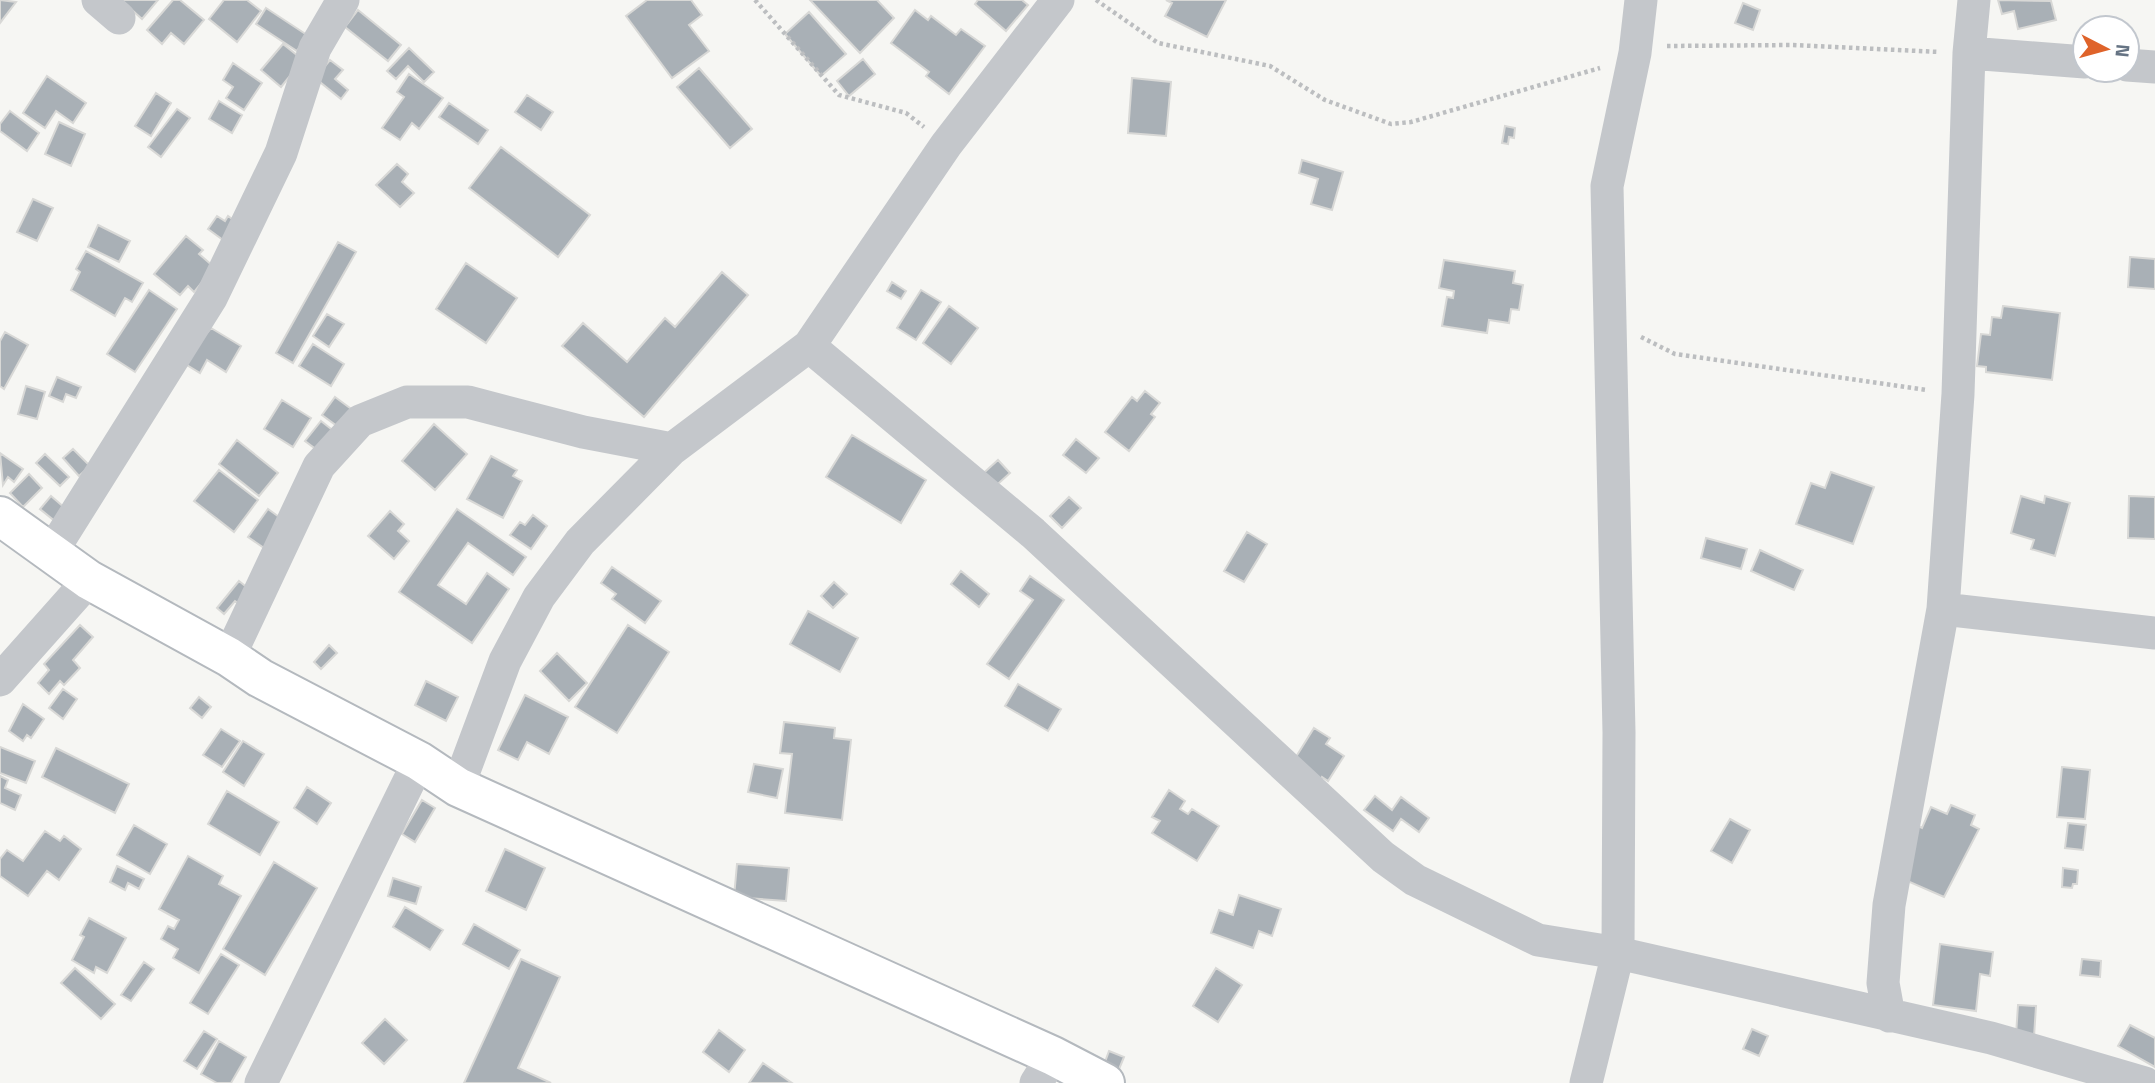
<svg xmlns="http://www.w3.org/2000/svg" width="2155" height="1083" font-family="'Titillium Web',sans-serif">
<rect width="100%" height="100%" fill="#f6f6f3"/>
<path fill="#a9b0b6" stroke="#d8d8d6" stroke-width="2" d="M0,0L16,2L0,23Z
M121,0H158L142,19Z
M173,0H180L204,20L184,44L171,33L162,44L147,30Z
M224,0H247L261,11L237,42L209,19Z
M647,0H691L702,15L689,25L709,51L672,78L626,16Z
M810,0H877L894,18L860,53Z
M978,0H1022L1028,5L1006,31L975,4Z
M1166,0H1226L1207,37L1165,16L1172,3Z
M1998,0L2051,1L2056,20L2018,29L2014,11L2002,14Z
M1743,3L1760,10L1753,30L1735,23Z
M266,8L307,35L297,51L256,24Z
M358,10L401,45L388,61L345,27Z
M915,10L928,20L931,16L956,35L961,29L985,46L949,94L926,76L929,72L891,43Z
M809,12L846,54L821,76L785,34Z
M283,44L303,60L281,87L261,70Z
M409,48L434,72L424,82L408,66L396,79L387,71Z
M863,59L875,74L849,96L837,81Z
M330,60L343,70L335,79L348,90L341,99L315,78Z
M233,63L262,83L244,110L226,98L233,87L223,80Z
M699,68L752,129L730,148L677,87Z
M409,74L443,98L419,129L412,123L400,140L382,128L404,97L397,92Z
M47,76L86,103L73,123L56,111L45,128L23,113Z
M1132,78L1171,82L1166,136L1128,133Z
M156,93L171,103L151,136L135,126Z
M527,95L553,112L541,130L515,112Z
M219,101L242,115L232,133L209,119Z
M449,103L488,130L478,144L439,117Z
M177,109L190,118L161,157L148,147Z
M10,111L39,133L27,151L0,131V124Z
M59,122L85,134L71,166L45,154Z
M1505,126L1515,128L1514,138L1509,137L1508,144L1502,143Z
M501,147L590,215L558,257L469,188Z
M1302,160L1343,172L1332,210L1311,204L1318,179L1299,173Z
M397,164L408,174L402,182L414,193L400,207L376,185Z
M33,199L53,208L37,241L17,232Z
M217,216L225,221L228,216L239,224L223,240L208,229Z
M98,225L130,241L119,262L88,247Z
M186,236L203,250L199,254L214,267L194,292L188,286L180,295L154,274Z
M338,242L356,252L293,363L276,353Z
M86,251L143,283L132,302L125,298L115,316L71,290L80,272L76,269Z
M2130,257L2155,259V289L2128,287Z
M1444,260L1515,271L1513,283L1523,285L1519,310L1511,309L1509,323L1489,320L1487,333L1442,326L1447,297L1453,298L1454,291L1439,288Z
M466,263L517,298L486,343L436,309Z
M722,272L748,295L644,417L562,346L583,323L627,362L665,318L675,327Z
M892,282L906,291L901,299L887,291Z
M149,290L177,309L135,372L107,354Z
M921,290L941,302L916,340L897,328Z
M949,306L978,328L951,364L923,343Z
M2003,306L2060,313L2052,380L1986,372V367L1977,366L1981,334L1990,335L1992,317L2001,318Z
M327,314L344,324L329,347L313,336Z
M211,328L241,346L226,372L207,360L200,373L182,362Z
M5,332L28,345L4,389L0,386V341Z
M313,344L344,364L331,386L299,366Z
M57,377L81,387L76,398L66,394L63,402L49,396Z
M26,386L45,392L37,419L18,414Z
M1145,391L1160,403L1151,414L1155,417L1129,451L1105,432L1132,397L1137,401Z
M335,397L354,411L341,429L322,415Z
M282,400L311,418L293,447L264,429Z
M321,421L340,436L325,456L305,441Z
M434,424L467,454L435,490L402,461Z
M852,435L926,480L901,523L826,477Z
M1076,439L1099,458L1086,473L1063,455Z
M237,440L278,473L259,496L219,464Z
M73,449L90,466L79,476L63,458Z
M0,453L23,469L14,482L8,477L3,485Z
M45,454L69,477L60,486L36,463Z
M491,456L517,470L513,476L522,481L503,518L467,499Z
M998,460L1010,473L989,492L977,479Z
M219,470L258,500L234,532L194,501Z
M1831,472L1874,487L1853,544L1796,524L1811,483L1825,488Z
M29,474L42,488L23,507L10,493Z
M51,496L66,509L56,522L40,509Z
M2021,496L2044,503L2045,496L2070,503L2055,556L2031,549L2034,540L2011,533Z
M2129,496L2155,497V539L2128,538Z
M1069,497L1081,508L1062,528L1050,516Z
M268,509L286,522L267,550L248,537Z
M457,509L526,557L513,575L468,543L438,585L466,604L487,573L509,589L472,643L399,592Z
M390,511L404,524L398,531L409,541L394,559L368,536Z
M533,515L547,526L531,549L510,535L520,522L525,525Z
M1247,532L1267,544L1244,582L1224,571Z
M1706,538L1747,549L1741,569L1701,558Z
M1760,550L1803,570L1794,590L1751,571Z
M612,567L661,601L645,623L612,599L616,594L601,583Z
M961,571L989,594L979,607L951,584Z
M1030,576L1064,600L1009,679L987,664L1033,600L1020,591Z
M239,581L254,593L242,606L235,601L224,614L217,608Z
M834,582L847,594L833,608L821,596Z
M808,611L858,638L840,672L790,644Z
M80,625L93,637L73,660L80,668L64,685L60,681L49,694L38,683L49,670L44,664Z
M628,625L669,652L617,733L575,707Z
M329,645L337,653L321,669L314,662Z
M557,653L587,683L569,701L540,671Z
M426,681L458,697L446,721L415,705Z
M1018,684L1061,709L1048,731L1005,706Z
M63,689L77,699L63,719L49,708Z
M525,695L568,717L549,754L527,742L518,760L498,750Z
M199,697L211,707L202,718L190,708Z
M23,704L44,719L31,738L27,735L23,741L9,731Z
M784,722L835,728L834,738L851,740L842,820L785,813L792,754L780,753Z
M1314,728L1330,738L1326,744L1344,756L1328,781L1322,777L1319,783L1294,760Z
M221,729L240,741L222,767L203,755Z
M243,741L264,754L244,786L223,772Z
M0,747L35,761L26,783L0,773Z
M56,748L129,784L115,813L42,777Z
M754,764L783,769L777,798L748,792Z
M2062,767L2090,770L2085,819L2057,817Z
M0,776L8,780L5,788L21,795L15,810L0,803Z
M307,787L331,803L317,824L294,808Z
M1169,790L1185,801L1180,809L1188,814L1192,809L1219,826L1197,861L1152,833L1160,821L1152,817Z
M227,791L279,822L260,855L208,824Z
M1375,796L1392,810L1401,797L1429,818L1419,832L1401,819L1393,831L1364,810Z
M422,800L435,808L415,842L402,834Z
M1951,805L1975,815L1971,825L1979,829L1944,897L1905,880L1916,825L1922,828L1931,807L1947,814Z
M1730,819L1750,830L1732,863L1711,851Z
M2068,823L2086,825L2083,850L2065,848Z
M134,825L167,844L150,874L117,855Z
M45,831L60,841L64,836L81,849L59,880L47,871L28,896L0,876V859L7,850L23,861Z
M505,849L545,868L526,910L486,891Z
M188,856L223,876L219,884L241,896L199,973L173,958L178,949L161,939L168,926L174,929L179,920L159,909Z
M274,862L317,888L265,975L223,949Z
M737,864L789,868L786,901L734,897Z
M117,866L144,879L139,889L128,883L125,890L110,882Z
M2063,868L2078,870L2077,884H2073L2072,888L2062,887Z
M393,878L421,887L416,904L388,896Z
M1239,895L1281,909L1272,936L1259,931L1253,948L1211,933L1219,910L1233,915Z
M405,907L443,930L430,950L393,927Z
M89,918L126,938L107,973L96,967L94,973L72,960L84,937L80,935Z
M474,924L520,950L509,969L463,944Z
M1940,944L1993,952L1990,976L1980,974L1976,1011L1933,1005Z
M221,954L239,965L208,1014L190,1003Z
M521,959L560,977L518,1068L551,1083H464Z
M2082,959L2101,961L2100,977L2080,975Z
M144,962L154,969L131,1001L121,995Z
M75,968L115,1004L101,1019L61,983Z
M1216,968L1242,985L1218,1022L1193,1006Z
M2018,1005L2036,1006L2034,1037L2016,1035Z
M385,1019L407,1040L384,1064L362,1043Z
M2130,1025L2155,1038V1067L2118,1046Z
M1752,1029L1768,1036L1759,1056L1743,1049Z
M719,1030L745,1050L729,1072L703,1052Z
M204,1031L217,1039L197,1069L184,1061Z
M219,1041L246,1057L231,1083H217L201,1074Z
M1109,1051L1124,1057L1115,1079L1101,1073Z
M763,1063L792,1083H749Z"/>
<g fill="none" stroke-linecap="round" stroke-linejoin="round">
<g stroke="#b4b9be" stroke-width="42">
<path id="secondary" d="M0,516L89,580L229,657L260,678L419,761L458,787L1053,1056L1105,1083"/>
</g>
<path stroke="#bcbec0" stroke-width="4.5" stroke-dasharray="3.5 3.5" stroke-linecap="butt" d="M755,0L839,95L906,113L924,127
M1096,0L1158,43L1270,66L1325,100L1391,124L1411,122L1600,68
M1667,46L1793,45L1939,52
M1641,337L1675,354L1927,390"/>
<path stroke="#c4c7cb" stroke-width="33" d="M98,0L119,18
M1969,53L2085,62
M2127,65L2155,67
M809,346L1033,533L1383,857L1415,880L1538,940L1618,953L1991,1038L2145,1083
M51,553L211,298L281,153L315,48L343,0
M1943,609L2155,633
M229,657L319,466L360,421L407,402H468L583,432L672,449
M0,680L89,580
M458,787L505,661L539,597L580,542L672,449L809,346L946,145L1058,0
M1889,1016L1883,983L1889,905L1943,609L1958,394L1969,53L1974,0
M261,1083L419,761
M1036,1083L1053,1056
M1586,1083L1618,953L1619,732L1607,186L1635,53L1641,0"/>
<use href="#secondary" stroke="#fff" stroke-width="38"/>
</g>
<g transform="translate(2106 49) rotate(96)"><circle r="33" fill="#ffffff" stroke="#c2c7ce" stroke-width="2"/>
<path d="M0-5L12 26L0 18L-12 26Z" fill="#df632a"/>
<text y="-10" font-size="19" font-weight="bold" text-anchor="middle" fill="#667484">N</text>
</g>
</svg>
